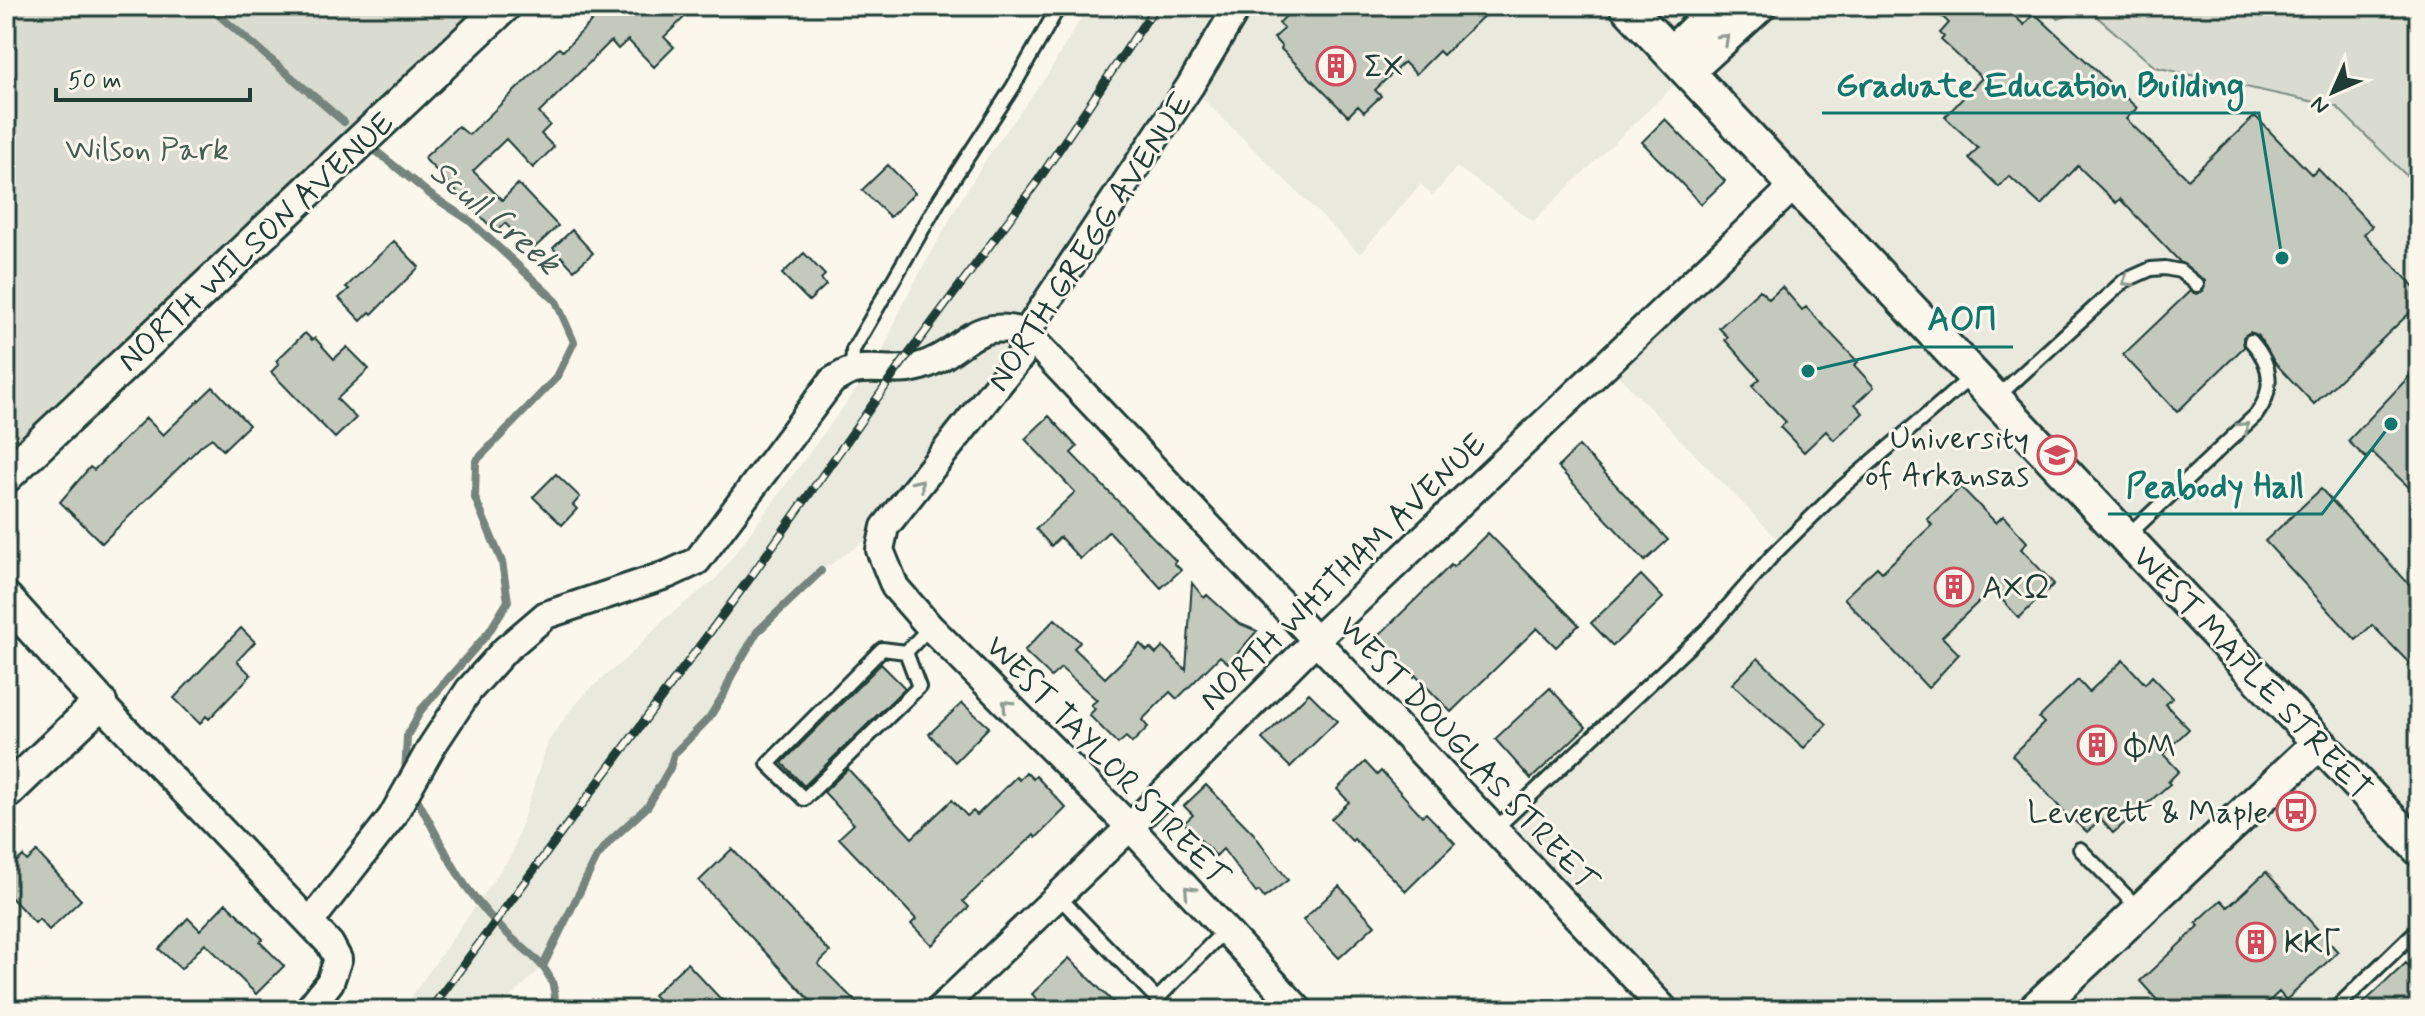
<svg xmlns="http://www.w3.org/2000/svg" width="2425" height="1016" font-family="Mynerve,sans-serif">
<rect width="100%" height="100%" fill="#fbf7ec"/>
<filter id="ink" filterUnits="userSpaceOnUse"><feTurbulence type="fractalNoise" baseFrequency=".0125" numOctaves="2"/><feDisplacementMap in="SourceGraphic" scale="16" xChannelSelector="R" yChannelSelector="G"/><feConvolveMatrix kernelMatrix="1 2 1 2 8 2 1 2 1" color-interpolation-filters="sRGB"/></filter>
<g filter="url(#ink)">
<path fill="#eae9de" d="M1088,6H2419V928L2334,1010H1665L1495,829L1710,628L1783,545L1607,364L1795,185L1688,72L1533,221L1457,167L1433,196L1421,184L1360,254L1190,86L1026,333L885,527L821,571L757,632L732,675L724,694L709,718L674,754L670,768L648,806L610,841L597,857L543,966L498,1010H402L512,854L548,742L570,711L591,688L631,654L663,620L716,579L881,356L902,305L959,203L988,156L1048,74Z"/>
<path fill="#dbdcd1" stroke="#7d8c82" stroke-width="2" d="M6,6H504L6,476Z
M2043,6H2419V188L2337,107L2155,67L2088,9L2058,19Z"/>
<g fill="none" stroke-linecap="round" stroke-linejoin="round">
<path stroke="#74847b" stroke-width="8" d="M208,6L344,122
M376,151L432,196L470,221L556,301L574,342L557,377L476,461L475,498L502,562L508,601L489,632L421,710L407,736L405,776
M417,799C433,827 447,858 465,885C478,903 497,925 514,940C535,958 562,977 553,1010
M543,966L597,857L610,841L648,806L670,768L674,754L709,718L724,694L732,675L757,632L821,571"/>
</g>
<path fill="#c4c9be" stroke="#1f3d34" stroke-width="2" d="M602,6H696L664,37L674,47L654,67L628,40L618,49L611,41L539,113L550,125L541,134L554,147L533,168L506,139L473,171L502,200L518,184L558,226L531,251L505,223L496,232L424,158L458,126L469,135L559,48L563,51L592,21L589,18Z
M1296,6H1494L1443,55L1439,51L1416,74L1404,62L1375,90L1381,96L1364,112L1358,106L1348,116L1281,49L1282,47L1274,38L1284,29L1279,23Z
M1931,6H2004L2024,25L2034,13L2137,108L2126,119L2188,179L2255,116L2312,175L2318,169L2372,226L2364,234L2419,292V304L2314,404L2275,363L2258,335L2250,332L2243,337L2244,347L2177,412L2123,355L2190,291L2196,294L2203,291L2205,281L2180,262L2120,199L2116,203L2078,166L2041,205L2009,176L1999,187L1969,158L1978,148L1945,117L1982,78L1941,40L1944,37L1940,33L1949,23Z
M1665,119L1725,181L1701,204L1642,142Z
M888,165L915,193L890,217L862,190Z
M572,230L593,253L574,270L553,248Z
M394,241L419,267L372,314L370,312L361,321L339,298L349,289L346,287Z
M804,253L825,275L821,279L826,285L809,301L782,274Z
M1782,287L1802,310L1806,307L1858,362L1854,365L1874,387L1855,404L1863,413L1834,440L1826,431L1804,452L1780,427L1786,422L1752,386L1760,379L1725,340L1728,337L1719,328L1760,290L1769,299Z
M305,333L312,340L315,338L334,359L347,347L369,369L337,399L356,418L335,438L271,372L279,364L276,361Z
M2419,366V497L2372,452L2366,458L2348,441Z
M213,387L249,425L223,450L212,438L202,445L102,543L60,502L90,467L94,470L146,418L163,435Z
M1049,416L1077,447L1071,453L1176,561L1174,563L1181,570L1161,588L1109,531L1080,559L1060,537L1051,546L1036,529L1075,492L1025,439Z
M1579,446L1668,540L1645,561L1558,467Z
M556,474L580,497L573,505L577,509L562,525L533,497Z
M1961,487L1996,523L2003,516L2027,542L2021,549L2054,584L2019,618L1992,589L1942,637L1959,654L1928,688L1844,598L1877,567L1882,572L1932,525L1927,519Z
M2321,489L2419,595V673L2372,625L2356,640L2265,541Z
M1488,533L1579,625L1556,647L1537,628L1451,712L1415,675L1414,677L1378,636L1451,565L1453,567Z
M1641,575L1663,598L1613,646L1591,623Z
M1192,583L1204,598L1207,595L1238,623L1257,631L1231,661L1228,663L1220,656L1177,699L1170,692L1142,720L1148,727L1132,743L1126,737L1118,744L1089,715L1095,709L1091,705L1097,700L1061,668L1051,677L1024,651L1055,619L1080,642L1074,648L1105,678L1140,644L1147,651L1150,648L1156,654L1163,647L1186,670Z
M241,628L255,642L237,661L251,675L209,719L206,716L200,724L174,698Z
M1758,658L1827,724L1804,748L1732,684Z
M2123,660L2145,684L2152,676L2173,698L2165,704L2189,729L2163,754L2179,771L2168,782L2170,784L2113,833L2101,820L2087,832L2064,812L2012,755L2044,723L2039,718L2078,680L2089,692Z
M881,664L905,688L804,786L782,763Z
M1550,688L1586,727L1531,779L1495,739Z
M1309,693L1337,721L1290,767L1262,739Z
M962,703L989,727L955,762L929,734Z
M1365,762L1377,775L1381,771L1422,816L1426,813L1455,843L1406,891L1354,839L1352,841L1331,819L1349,802L1337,789Z
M848,769L912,838L952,800L967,816L973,811L977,815L1016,777L1019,780L1026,772L1033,779L1036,776L1066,808L1036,838L1034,835L963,901L969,907L932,945L911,924L916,919L839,838L854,824L824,792Z
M1206,785L1253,833L1288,880L1264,898L1259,891L1256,893L1223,849L1216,856L1184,823L1193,815L1184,806Z
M732,849L830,952L818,964L864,1010H819L699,881Z
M37,852L81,900L49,930L39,919L35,923L6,892V871L23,856L27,861Z
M2266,872L2338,952L2286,1000L2279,992L2260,1010H2166L2140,981L2199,926L2196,923L2221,900L2228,907Z
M1339,886L1375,925L1339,958L1303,920Z
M226,903L263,939L260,942L284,966L256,994L205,943L181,969L159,949L188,918L200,930Z
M1069,958L1121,1010H1047L1032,994Z
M687,963L731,1010H668L653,995Z
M2406,963L2419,976V1010H2356Z"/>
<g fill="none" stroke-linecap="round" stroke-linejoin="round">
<g stroke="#1f3d34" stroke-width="18">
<path id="service" d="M852,370L853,350L940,199L1013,87L1059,6
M1997,397L2124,281L2151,269L2165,268L2180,271L2197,285
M2128,535L2256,415C2275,390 2272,364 2251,341
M882,649L906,652L919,687L804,799L768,764Z
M906,652L930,627
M1495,829L1710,627L1772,556L1839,490L1971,377
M2080,849L2140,910
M1058,896L1157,999L1225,930
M2334,1010L2419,928"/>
</g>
<g stroke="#1f3d34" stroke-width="32">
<path id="minor" d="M1238,6L1190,86L1026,333L1020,357L885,527L880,550L895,587L930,627L1130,827L1299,1010
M100,703L330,944L338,959L330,982L308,1010
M310,922L392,817L432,746L469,690L505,650L546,615L669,574L697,561L832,381C839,377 847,371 855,370C876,366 897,373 918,367C964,354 971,315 1026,333L1665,1010
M939,1010L1130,827L1316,640L1795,185"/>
</g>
<g stroke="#1f3d34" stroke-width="38">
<path id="tertiary" d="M1626,6L2419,849
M1671,53L1720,6
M1688,71L1759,6
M6,476L504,6
M6,599L100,703L6,793
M2034,1010L2319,743"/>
</g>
<use href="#service" stroke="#fbf7ec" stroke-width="12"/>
<use href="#minor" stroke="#fbf7ec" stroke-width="26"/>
<use href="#tertiary" stroke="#fbf7ec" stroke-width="32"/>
<g stroke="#1f3d34" stroke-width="9">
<path id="rail" d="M430,1010L750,578L897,370L1037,182L1156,6"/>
</g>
<use href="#rail" stroke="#fbf7ec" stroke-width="6" stroke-dasharray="18" stroke-linecap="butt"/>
</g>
<defs><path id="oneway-chevron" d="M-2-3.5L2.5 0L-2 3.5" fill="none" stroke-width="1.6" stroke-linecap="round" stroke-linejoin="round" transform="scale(2)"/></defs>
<g stroke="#8d9a90">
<use href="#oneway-chevron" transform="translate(1724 39) rotate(-43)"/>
<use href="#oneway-chevron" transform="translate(2127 281) rotate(148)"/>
<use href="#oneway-chevron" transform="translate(2244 427) rotate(-43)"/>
<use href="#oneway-chevron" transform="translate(919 484) rotate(-51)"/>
<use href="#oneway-chevron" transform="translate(1007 705) rotate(-135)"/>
<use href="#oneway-chevron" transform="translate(1189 891) rotate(-133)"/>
</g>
</g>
<defs>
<g id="building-ring" transform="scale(2)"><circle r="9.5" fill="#fbf7ec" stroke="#d1495b" stroke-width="1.5"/><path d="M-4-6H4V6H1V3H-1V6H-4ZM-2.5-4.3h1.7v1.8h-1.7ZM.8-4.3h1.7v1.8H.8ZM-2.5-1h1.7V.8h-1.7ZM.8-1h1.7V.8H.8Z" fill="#d1495b"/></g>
<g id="university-ring" transform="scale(2)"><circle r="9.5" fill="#fbf7ec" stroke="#d1495b" stroke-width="1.5"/><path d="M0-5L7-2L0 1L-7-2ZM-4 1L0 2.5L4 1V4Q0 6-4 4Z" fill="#d1495b"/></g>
<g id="bus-ring" transform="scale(2)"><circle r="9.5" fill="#fbf7ec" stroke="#d1495b" stroke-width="1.5"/><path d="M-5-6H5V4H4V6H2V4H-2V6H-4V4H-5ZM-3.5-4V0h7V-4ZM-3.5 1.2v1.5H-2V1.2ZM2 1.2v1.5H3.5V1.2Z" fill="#d1495b"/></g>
</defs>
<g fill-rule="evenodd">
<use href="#building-ring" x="1336" y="66"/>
<use href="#university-ring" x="2057" y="455"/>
<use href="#building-ring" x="1954" y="587"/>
<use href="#building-ring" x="2097" y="745"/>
<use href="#bus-ring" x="2296" y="811"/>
<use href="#building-ring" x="2256" y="942"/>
</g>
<g text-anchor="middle" stroke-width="6" stroke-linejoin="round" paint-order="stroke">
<g font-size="32" fill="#1f3d34" stroke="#fbf7ec" text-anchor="start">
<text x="1364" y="77">ΣΧ</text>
<text x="2029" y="448" text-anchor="end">University<tspan x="2029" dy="37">of Arkansas</tspan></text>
<text x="1982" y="598">ΑΧΩ</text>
<text x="2125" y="756">ΦΜ</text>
<text x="2268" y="822" text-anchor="end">Leverett &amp; Maple</text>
<text x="2284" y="953">ΚΚΓ</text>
</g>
<g font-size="32" fill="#455d53" stroke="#fbf7ec">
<text x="147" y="159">Wilson Park</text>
</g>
<g font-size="32" fill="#1f3d34" stroke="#fbf7ec">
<text transform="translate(255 241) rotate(-43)" y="11">NORTH WILSON AVENUE</text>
<text transform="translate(1089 241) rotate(-57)" y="11">NORTH GREGG AVENUE</text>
<text transform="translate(1342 571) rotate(-44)" y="11">NORTH WHITHAM AVENUE</text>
<text transform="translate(2253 672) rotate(47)" y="11">WEST MAPLE STREET</text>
<text transform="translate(1469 753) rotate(47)" y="11">WEST DOUGLAS STREET</text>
<text transform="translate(1108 760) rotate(46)" y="11">WEST TAYLOR STREET</text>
</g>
<g font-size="34" font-style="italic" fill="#425b52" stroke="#fbf7ec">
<text transform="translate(496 216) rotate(40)" y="12">Scull Creek</text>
</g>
</g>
<path fill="none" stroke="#0f766e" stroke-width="3" d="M2282 258L2259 113H1822M1808 371L1912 347H2013M2391 424L2322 514H2108"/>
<g fill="#0f766e" stroke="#fbf7ec" stroke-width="3">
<circle cx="2282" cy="258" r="8"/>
<circle cx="1808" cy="371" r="8"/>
<circle cx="2391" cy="424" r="8"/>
</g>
<g font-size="34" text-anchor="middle" font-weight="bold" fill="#0f766e" stroke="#fbf7ec" stroke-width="6" stroke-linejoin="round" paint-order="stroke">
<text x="2040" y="96">Graduate Education Building</text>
<text x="1962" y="330">ΑΟΠ</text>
<text x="2215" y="497">Peabody Hall</text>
</g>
<rect width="2425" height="1016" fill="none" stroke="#fbf7ec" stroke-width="32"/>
<rect x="16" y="16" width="2393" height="984" fill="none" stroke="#1f3d34" stroke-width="3" filter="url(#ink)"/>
<g transform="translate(2333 92) rotate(225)" stroke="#fbf7ec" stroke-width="6" paint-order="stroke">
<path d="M0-6L14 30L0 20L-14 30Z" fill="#1f3d34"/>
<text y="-12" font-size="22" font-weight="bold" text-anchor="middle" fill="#1f3d34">N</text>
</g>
<path d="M56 88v12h194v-12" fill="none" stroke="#1f3d34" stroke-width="4"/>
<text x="68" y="88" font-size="24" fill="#1f3d34" stroke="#fbf7ec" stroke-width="6" paint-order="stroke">50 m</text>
</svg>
